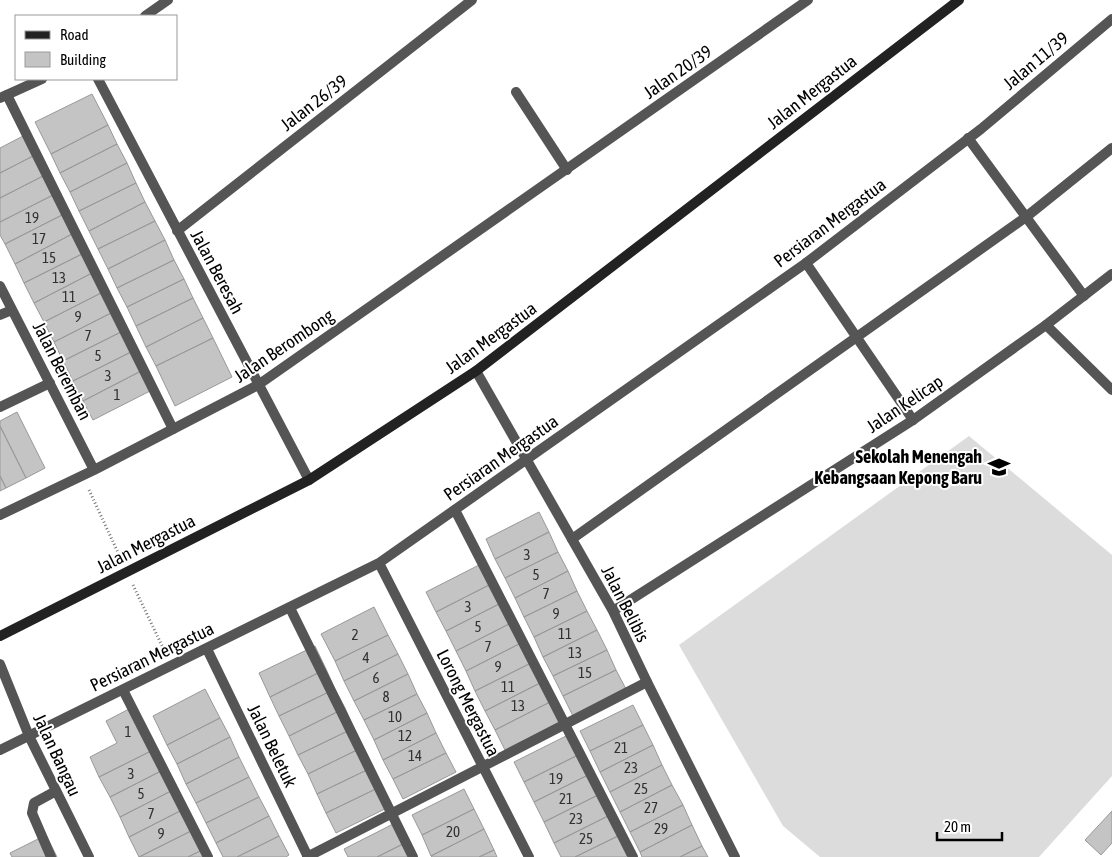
<svg xmlns="http://www.w3.org/2000/svg" width="1112" height="857" font-family="'Asap Condensed',sans-serif">
<rect width="100%" height="100%" fill="#fff"/>
<path fill="#dcdcdc" d="M969,436L1112,555V776L1039,857H820L783,826L679,645Z"/>
<path fill="#c4c4c4" stroke="#999" d="M92,94L108,125L51,154L35,122Z
M108,125L117,144L60,173L51,154Z
M25,135L35,155L0,173V148Z
M117,144L127,163L70,192L60,173Z
M35,155L45,175L0,198V173Z
M127,163L136,183L79,211L70,192Z
M45,175L55,194L0,222V198Z
M136,183L145,202L89,231L79,211Z
M55,194L64,214L5,244L0,235V222Z
M145,202L155,221L98,249L89,231Z
M64,214L74,233L15,264L5,244Z
M155,221L165,240L108,269L98,249Z
M74,233L84,253L24,283L15,264Z
M165,240L174,260L117,288L108,269Z
M84,253L94,272L34,303L24,283Z
M174,260L184,279L127,307L117,288Z
M94,272L103,292L44,322L34,303Z
M184,279L193,298L136,326L127,307Z
M103,292L113,312L54,342L44,322Z
M193,298L203,318L146,347L136,326Z
M113,312L123,331L63,361L54,342Z
M203,318L213,338L156,366L146,347Z
M123,331L133,351L73,381L63,361Z
M213,338L232,377L175,406L156,366Z
M133,351L143,370L83,401L73,381Z
M143,370L152,390L93,420L83,401Z
M17,412L45,468L26,478L0,426V421Z
M0,426L26,478L6,488L0,476Z
M0,476L6,488L0,491Z
M539,512L549,532L495,559L486,539Z
M549,532L558,552L505,578L495,559Z
M558,552L568,571L515,598L505,578Z
M481,564L491,584L436,612L426,592Z
M568,571L577,591L524,617L515,598Z
M491,584L501,603L446,631L436,612Z
M577,591L587,611L534,637L524,617Z
M501,603L511,623L456,651L446,631Z
M374,607L388,635L335,661L321,634Z
M587,611L597,630L543,657L534,637Z
M511,623L521,643L466,671L456,651Z
M597,630L607,650L553,676L543,657Z
M388,635L398,654L344,681L335,661Z
M521,643L531,663L475,691L466,671Z
M315,646L326,669L270,697L259,673Z
M607,650L616,670L563,696L553,676Z
M398,654L408,674L354,701L344,681Z
M531,663L540,683L485,711L475,691Z
M326,669L335,689L279,716L270,697Z
M616,670L626,689L573,716L563,696Z
M408,674L417,694L364,720L354,701Z
M540,683L550,702L495,730L485,711Z
M205,689L220,718L167,745L153,716Z
M335,689L345,708L289,736L279,716Z
M417,694L427,713L374,740L364,720Z
M550,702L560,722L505,750L495,730Z
M633,705L643,725L590,751L580,731Z
M131,708L153,750L99,777L90,757L117,743L106,721Z
M345,708L354,728L298,755L289,736Z
M427,713L436,733L383,760L374,740Z
M220,718L230,737L177,764L167,745Z
M643,725L653,745L600,772L590,751Z
M354,728L363,747L308,774L298,755Z
M436,733L446,753L393,779L383,760Z
M568,735L578,755L524,782L514,762Z
M230,737L239,757L186,784L177,764Z
M653,745L662,765L610,792L600,772Z
M363,747L373,767L317,794L308,774Z
M153,750L163,770L110,797L99,777Z
M446,753L456,772L403,799L393,779Z
M578,755L588,775L534,802L524,782Z
M239,757L249,777L196,803L186,784Z
M662,765L672,785L620,812L610,792Z
M373,767L382,786L326,813L317,794Z
M163,770L173,790L120,817L110,797Z
M588,775L598,795L544,822L534,802Z
M249,777L259,797L206,823L196,803Z
M672,785L683,805L630,832L620,812Z
M382,786L391,806L336,833L326,813Z
M464,789L474,809L422,835L412,815Z
M173,790L182,810L129,837L120,817Z
M598,795L608,816L554,843L544,822Z
M259,797L269,816L216,843L206,823Z
M683,805L692,825L640,852L630,832Z
M474,809L484,829L431,856L422,835Z
M182,810L193,830L139,857L129,837Z
M1112,811V843L1101,855L1085,840Z
M269,816L279,836L237,857H223L216,843Z
M608,816L618,836L575,857H561L554,843Z
M399,821L409,841L377,857H348L344,849Z
M692,825L702,846L680,857H642L640,852Z
M484,829L494,850L479,857H432L431,856Z
M193,830L202,850L188,857H139Z
M46,835L57,857H12L10,853Z
M279,836L289,855L286,857H237Z
M618,836L627,856L625,857H575Z
M409,841L417,857H377Z
M702,846L708,857H680Z
M202,850L206,857H188Z
M494,850L497,857H479Z"/>
<g fill="none" stroke-linecap="round" stroke-linejoin="round">
<path stroke="#777" stroke-width="3" stroke-dasharray="1 2.5" stroke-linecap="butt" d="M89,490L121,559
M133,585L165,652"/>
<path stroke="#555" stroke-width="10" d="M516,92L567,170
M7,95L173,429
M968,138L1084,296
M806,263L913,420
M1046,325L1112,390
M0,407L50,383
M455,510L633,857
M572,539L1026,217L1112,148
M290,608L413,857
M123,690L208,857
M51,857L32,813L34,803L56,791
M307,857L647,682"/>
<path stroke="#555" stroke-width="10" d="M145,16L168,0
M98,79L309,480
M0,98L42,79
M177,231L472,0
M0,286L94,470
M0,315L12,310
M476,371L613,611L647,682L735,857
M0,515L94,470L258,385L808,0
M379,563L529,857
M613,611L913,420L1046,325L1112,274
M207,649L308,857
M0,750L379,563L806,263L981,129L1112,19"/>
<path stroke="#555" stroke-width="10" d="M0,664L29,736L89,857"/>
<path stroke="#222" stroke-width="10" d="M0,636L309,480L476,371L959,0"/>
</g>
<defs>
<g id="school-bare" transform="scale(1.725)"><path d="M0-5L7-2L0 1L-7-2ZM-4 1L0 2.5L4 1V4Q0 6-4 4Z" fill="#000" stroke="#fff" stroke-width="2.5" paint-order="stroke"/></g>
</defs>
<g fill-rule="evenodd">
<use href="#school-bare" x="999" y="467"/>
</g>
<g text-anchor="middle" stroke-width="4" stroke-linejoin="round" paint-order="stroke">
<g font-size="15" fill="#313131">
<text x="32" y="223">19</text>
<text x="39" y="244">17</text>
<text x="49" y="263">15</text>
<text x="59" y="283">13</text>
<text x="69" y="302">11</text>
<text x="78" y="322">9</text>
<text x="88" y="341">7</text>
<text x="98" y="361">5</text>
<text x="108" y="381">3</text>
<text x="117" y="400">1</text>
<text x="527" y="560">3</text>
<text x="536" y="580">5</text>
<text x="546" y="599">7</text>
<text x="468" y="612">3</text>
<text x="556" y="619">9</text>
<text x="478" y="632">5</text>
<text x="565" y="639">11</text>
<text x="355" y="640">2</text>
<text x="488" y="652">7</text>
<text x="575" y="658">13</text>
<text x="366" y="663">4</text>
<text x="498" y="672">9</text>
<text x="585" y="678">15</text>
<text x="376" y="683">6</text>
<text x="508" y="692">11</text>
<text x="386" y="702">8</text>
<text x="518" y="711">13</text>
<text x="395" y="722">10</text>
<text x="128" y="737">1</text>
<text x="405" y="741">12</text>
<text x="621" y="753">21</text>
<text x="415" y="761">14</text>
<text x="631" y="773">23</text>
<text x="131" y="779">3</text>
<text x="556" y="784">19</text>
<text x="641" y="794">25</text>
<text x="141" y="799">5</text>
<text x="566" y="804">21</text>
<text x="651" y="813">27</text>
<text x="151" y="819">7</text>
<text x="576" y="824">23</text>
<text x="661" y="834">29</text>
<text x="453" y="837">20</text>
<text x="161" y="839">9</text>
<text x="586" y="844">25</text>
</g>
<g font-size="18" fill="#000" stroke="#fff">
<text transform="translate(1036 61) rotate(-40)" y="6">Jalan 11/39</text>
<text transform="translate(678 72) rotate(-35)" y="6">Jalan 20/39</text>
<text transform="translate(812 92) rotate(-38)" y="6">Jalan Mergastua</text>
<text transform="translate(314 103) rotate(-38)" y="6">Jalan 26/39</text>
<text transform="translate(830 223) rotate(-37)" y="6">Persiaran Mergastua</text>
<text transform="translate(217 272) rotate(62)" y="6">Jalan Beresah</text>
<text transform="translate(491 338) rotate(-36)" y="6">Jalan Mergastua</text>
<text transform="translate(284 346) rotate(-34)" y="6">Jalan Berombong</text>
<text transform="translate(62 371) rotate(63)" y="6">Jalan Beremban</text>
<text transform="translate(905 404) rotate(-34)" y="6">Jalan Kelicap</text>
<text transform="translate(501 458) rotate(-35)" y="6">Persiaran Mergastua</text>
<text transform="translate(146 544) rotate(-27)" y="6">Jalan Mergastua</text>
<text transform="translate(625 604) rotate(63)" y="6">Jalan Belibis</text>
<text transform="translate(152 657) rotate(-26)" y="6">Persiaran Mergastua</text>
<text transform="translate(468 703) rotate(63)" y="6">Lorong Mergastua</text>
<text transform="translate(272 746) rotate(64)" y="6">Jalan Beletuk</text>
<text transform="translate(57 755) rotate(65)" y="6">Jalan Bangau</text>
</g>
<g font-size="18" font-weight="bold" fill="#000" stroke="#fff" text-anchor="end">
<text x="982" y="463">Sekolah Menengah<tspan x="982" dy="21">Kebangsaan Kepong Baru</tspan></text>
</g>
</g>
<rect x="15" y="15" width="162" height="65" fill="#ffffff" stroke="#999999"/>
<rect x="25" y="31" width="25" height="8" fill="#222222" stroke="#999999"/>
<text x="60" y="40" font-size="15" fill="#000000">Road</text>
<rect x="25" y="52" width="25" height="15" fill="#c4c4c4" stroke="#999999"/>
<text x="60" y="65" font-size="15" fill="#000000">Building</text>
<path d="M937 832v8h65v-8" fill="none" stroke="#000000" stroke-width="2.5"/>
<text x="944" y="832" font-size="15" fill="#000000" stroke="#ffffff" stroke-width="4" paint-order="stroke">20 m</text>
</svg>
